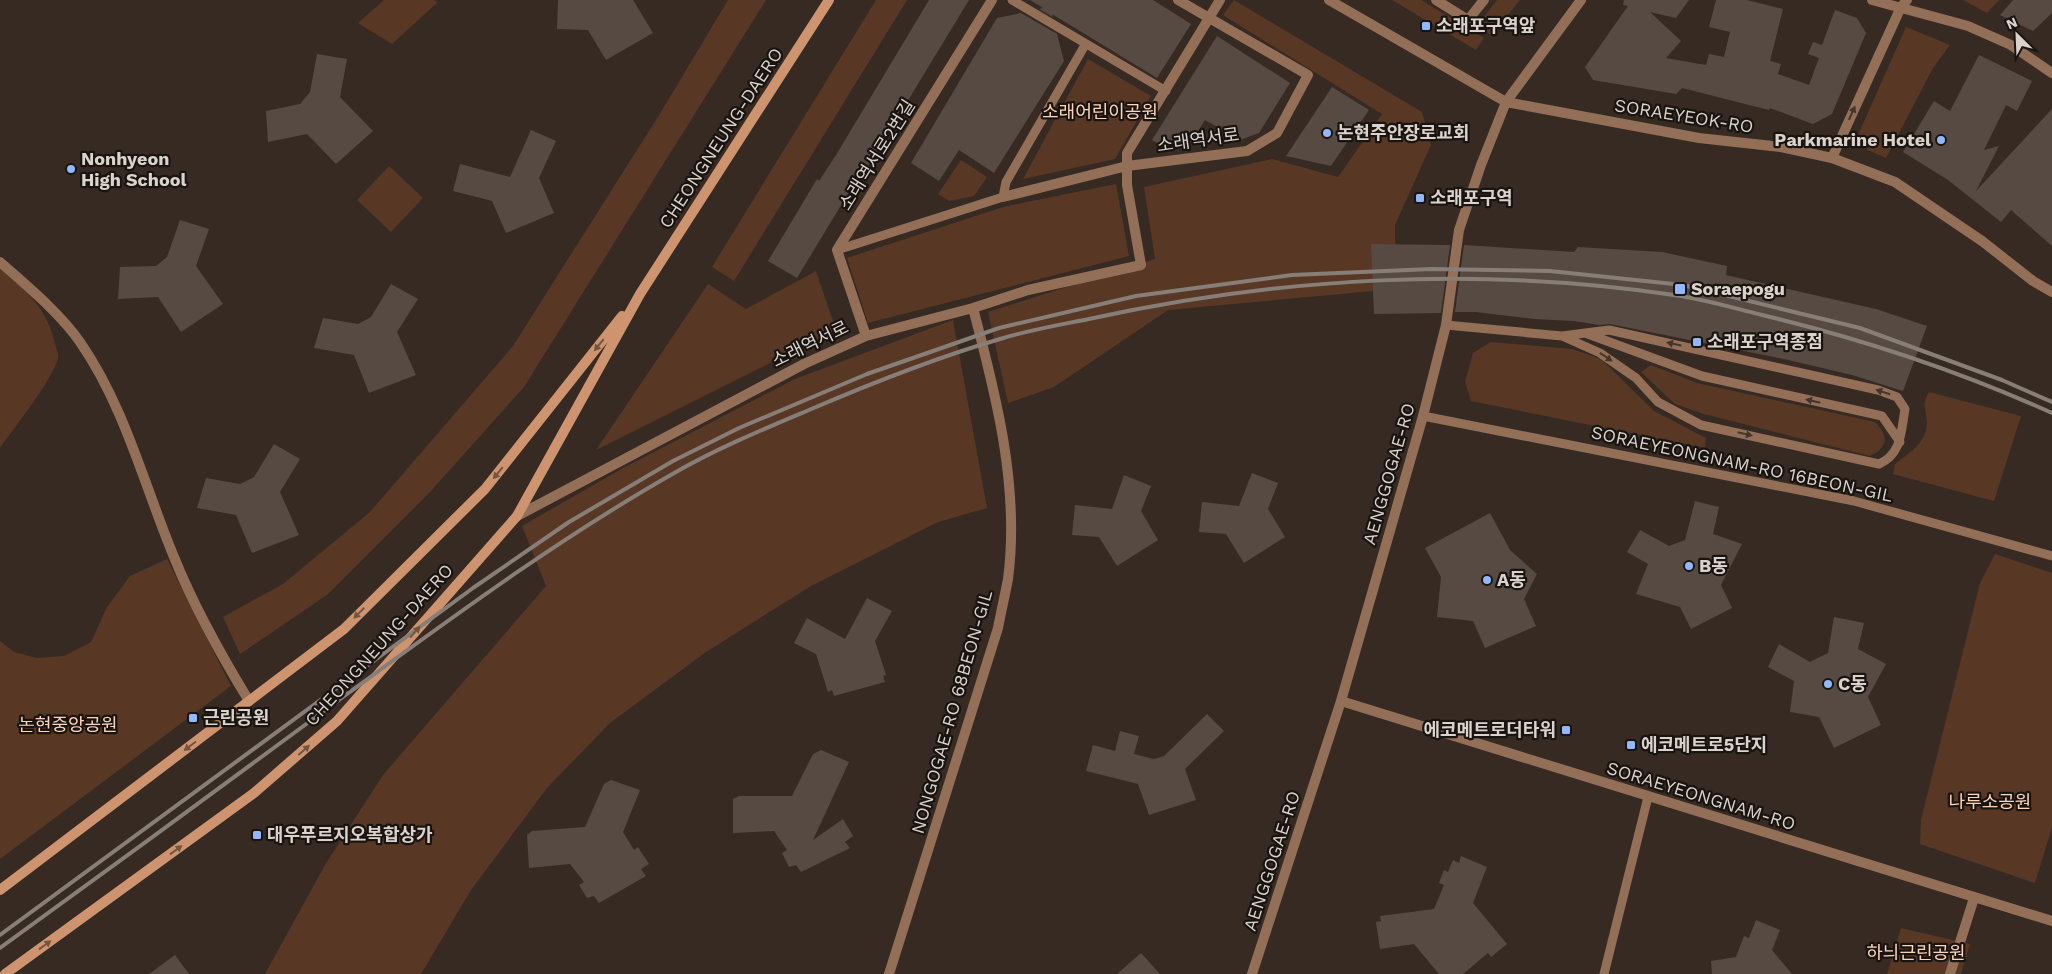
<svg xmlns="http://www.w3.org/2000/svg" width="2052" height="974" font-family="'Work Sans','Noto Sans KR',sans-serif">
<rect width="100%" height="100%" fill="#362a23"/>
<path fill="#583825" d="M384,0H433L438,2L392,44L358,23Z
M728,0H766L524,387L430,492L327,595L240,654L223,617L283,584L370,512L513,346L661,112Z
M876,0H907L734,281L712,267Z
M1234,0L1422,112L1431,145L1395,225V289L1168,310L1054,387L1008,403L988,312L1155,259L1144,187L1272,159L1338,177L1382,114L1223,15Z
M1392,0H1421L1484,38L1476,50Z
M1497,0H1520L1492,35L1475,28Z
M1963,0H1999L1987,13Z
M1906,27L1950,45L1933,68L1886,158L1854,144Z
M1088,59L1151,96L1115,159L1023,179Z
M961,160L987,177L974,196L949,201L938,194Z
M389,166L423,198L391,232L357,200Z
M1116,184L1129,256L868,323L847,258L1003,207Z
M0,269C25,289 46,307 54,340C55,345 59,353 58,358C54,378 13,429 0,448Z
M816,271L836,330L596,450L708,284L746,309Z
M953,320L987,508L938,522L811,586L706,652L610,723L547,788L471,890L421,974H265L325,865L383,775L546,586L522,526L625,467L795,379Z
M1491,342L1572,349L1601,359L1654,411L1706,438L1705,448L1471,401L1465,382L1473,353Z
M1651,365L1697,383L1875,422C1889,436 1888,448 1870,456L1704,414L1675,404L1641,372Z
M1929,392L2021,416L1994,501L1893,474L1895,464C1909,453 1927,443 1927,422C1926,407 1921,407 1929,392Z
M1995,554L2052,573V827L2035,883L1920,844L1921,820L1980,583Z
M167,559L231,686L0,859V641L14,652L37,658L64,656L91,642L107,607L130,576Z
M1901,928L1970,944L1961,974H1887Z"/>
<path fill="#574a42" d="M558,0H633L653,33L606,60L588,30L557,29Z
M929,0H969L867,168L851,193L849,192L797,278L768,261L817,179L819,181L836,155Z
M1030,0H1153L1191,24L1157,78L1052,14L1053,17L1039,9L1043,8Z
M1624,0H1689L1676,18L1650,12L1681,41L1666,58L1706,65L1709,54L1724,57L1730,32L1709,27L1716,0H1747L1783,9L1770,61L1781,64L1778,74L1809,85L1819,58L1808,54L1813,42L1822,45L1835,10L1857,18L1866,33L1832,114L1813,124L1770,108L1769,110L1682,88L1676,94L1593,80L1585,67L1628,6L1623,5Z
M2013,0H2052V13L2033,31L2000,15Z
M1021,13L1057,34L1064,61L994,173L959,150L939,181L911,163L997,18Z
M1217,36L1290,83L1259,133L1240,140L1205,120L1190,144L1170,151L1152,140Z
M317,54L347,59L340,97L373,131L336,164L307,134L268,142L266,111L300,104L310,92Z
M1979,55L2032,81L2017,111L2006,105L1984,150L1999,146L1976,191L2052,109V246L2011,210L2001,222L1948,180L1903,152L1934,101L1950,111Z
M1332,87L1369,110L1331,166L1286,156Z
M531,130L556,141L539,178L554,213L506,233L492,201L453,191L460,164L510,177Z
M180,220L209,229L196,266L223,304L181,332L158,297L118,299L120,267L156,266L167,257Z
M1371,244L1450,245L1441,313L1374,314Z
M1464,245L1574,252L1578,247L1662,252L1727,266L1726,275L1876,309L1927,326L1903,391L1852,375L1784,359L1610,324L1599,325L1574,321L1534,319L1475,312H1455Z
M391,284L418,299L397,332L416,375L369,393L354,355L314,348L323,318L358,324L371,317Z
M274,444L300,459L280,492L299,535L252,553L236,515L197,508L206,478L240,484L254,477Z
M1252,473L1278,483L1268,509L1285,537L1244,563L1226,534L1199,532L1202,502L1239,506Z
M1124,475L1151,486L1141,511L1158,540L1117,566L1099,537L1072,535L1075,505L1112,509Z
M1695,501L1719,507L1713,534L1742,544L1721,585L1732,608L1691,629L1680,607L1636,594L1648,564L1627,552L1640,530L1669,546L1685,540Z
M1490,513L1510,550L1537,574L1524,599L1536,626L1485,648L1473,621L1437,617L1441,577L1425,548Z
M867,598L892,611L875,641L886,675L883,676L885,682L834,696L832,690L828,692L816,654L794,643L807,618L845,639Z
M1834,617L1864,623L1858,649L1886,664L1868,697L1881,725L1834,748L1819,717L1790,712L1794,681L1768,667L1779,644L1810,662L1828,653Z
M1207,714L1224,731L1185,769L1196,800L1149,815L1138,784L1086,771L1093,745L1115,751L1120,731L1139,736L1134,754L1154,759L1164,756Z
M821,750L849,762L813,840L843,819L853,836L845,842L850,848L801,872L796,865L789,867L782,853L787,850L774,831L733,833V799L739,796H792L813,754Z
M611,780L640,790L623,832L634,850L638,847L649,864L641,869L646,876L599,903L594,896L587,898L579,885L584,882L570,864L529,868L527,835L532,831L585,827L604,784Z
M1461,856L1487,867L1473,903L1507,944L1491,957L1488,953L1463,974H1439L1414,944L1380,949L1376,922L1381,921L1380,916L1434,909L1444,885L1439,883L1444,870L1448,872L1453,860L1459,863Z
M1756,920L1780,930L1772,950L1792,974H1712L1711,961L1736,957L1744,936L1749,938Z
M1141,953L1160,974H1117Z
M175,955L189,974H149Z"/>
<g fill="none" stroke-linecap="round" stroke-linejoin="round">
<path stroke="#946f58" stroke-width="9" d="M1012,0L1166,91
M837,250L1003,197L1006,182L1085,45
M1446,325L1562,336L1609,330L1878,390L1897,397L1905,409C1901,431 1902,454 1879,464L1701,425L1658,402L1636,378L1600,353L1562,336
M1585,333L1702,376L1882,416L1900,442
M1423,416L1854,501L2052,556
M1604,974L1648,797"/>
<path stroke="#946f58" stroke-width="10" d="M1950,974L1974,898"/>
<path stroke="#946f58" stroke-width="10" d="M1436,0L1468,20L1484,0
M1872,0L1968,26L2011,45L2052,73
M1832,158L1901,7L1907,0
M1003,197L1127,166L1247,151L1277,133L1308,75L1178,0
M0,262C27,286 60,313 80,342C125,407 144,485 174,557C194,607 221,655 249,701
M866,336L837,250L992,0
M517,516L804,364L866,336L973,308L1028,290L1141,265L1127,185V153L1220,0
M889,974L998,628C1001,612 1005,595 1008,579C1020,488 996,395 973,308"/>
<path stroke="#946f58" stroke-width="10" d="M1329,0L1506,102L1699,138L1781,147L1832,158L1895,182L1982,241L2033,281L2052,292
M1341,701L2052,921
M1252,974L1341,701L1423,416L1446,325L1459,230L1481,165L1506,102L1581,0"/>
<path stroke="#ce936f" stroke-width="10" d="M0,890L344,629L485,489L622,316
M5,974L254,793L337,721L517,516L640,294L829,0"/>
<path stroke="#887e78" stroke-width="4" d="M0,935L473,588L569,522L673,461L739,428L867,374L999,328L1136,296L1292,275L1431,269L1550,271L1683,285L1860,328L2002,380L2052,402
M0,948C116,864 232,779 347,694C454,616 561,537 676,472C718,448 764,429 809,410C872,383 935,358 1000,339C1029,330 1059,325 1089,319C1280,277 1480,266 1674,295C1704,299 1733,308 1762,315C1862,339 1959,371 2052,413"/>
</g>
<defs><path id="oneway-solid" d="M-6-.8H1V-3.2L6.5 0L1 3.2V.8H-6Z" transform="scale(1.25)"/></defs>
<g fill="#443429">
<use href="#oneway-solid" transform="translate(1852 113) rotate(-66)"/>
<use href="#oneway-solid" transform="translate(1674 344) rotate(-168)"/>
<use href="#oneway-solid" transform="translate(1606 357) rotate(34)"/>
<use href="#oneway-solid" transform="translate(1883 392) rotate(-162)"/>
<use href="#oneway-solid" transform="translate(1813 401) rotate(-167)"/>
<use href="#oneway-solid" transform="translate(1745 434) rotate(13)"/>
</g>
<g fill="#745440">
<use href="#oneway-solid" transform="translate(599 345) rotate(129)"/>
<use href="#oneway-solid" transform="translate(498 473) rotate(129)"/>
<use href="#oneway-solid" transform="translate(359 613) rotate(135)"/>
<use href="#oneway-solid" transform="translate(415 632) rotate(-49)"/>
<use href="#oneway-solid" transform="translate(190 746) rotate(143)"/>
<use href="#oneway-solid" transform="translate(304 750) rotate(-41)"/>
<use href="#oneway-solid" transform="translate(176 850) rotate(-36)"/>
<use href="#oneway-solid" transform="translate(45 945) rotate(-36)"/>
</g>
<g fill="#92b7fd" stroke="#191410" stroke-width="2">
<rect x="1421" y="21" width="10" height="10" rx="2.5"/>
<circle cx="1327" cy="133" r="5"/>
<circle cx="1941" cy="140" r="5"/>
<circle cx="71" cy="169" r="5"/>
<rect x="1415" y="193" width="10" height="10" rx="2.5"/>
<rect x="1674" y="283" width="12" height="12" rx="2.5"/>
<rect x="1692" y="337" width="10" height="10" rx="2.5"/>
<circle cx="1689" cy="566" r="5"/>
<circle cx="1487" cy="580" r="5"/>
<circle cx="1828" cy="684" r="5"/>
<rect x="188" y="713" width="10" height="10" rx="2.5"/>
<rect x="1561" y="725" width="10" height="10" rx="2.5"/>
<rect x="1626" y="740" width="10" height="10" rx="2.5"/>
<rect x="252" y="830" width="10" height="10" rx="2.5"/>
</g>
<g text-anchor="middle" stroke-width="4.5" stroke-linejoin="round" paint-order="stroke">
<g font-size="18" font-weight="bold" fill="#dad2cd" stroke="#191410" text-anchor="start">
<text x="1436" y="32">소래포구역앞</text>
<text x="1337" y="139">논현주안장로교회</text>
<text x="1931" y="146" text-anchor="end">Parkmarine Hotel</text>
<text x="81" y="165">Nonhyeon<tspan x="81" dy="21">High School</tspan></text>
<text x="1430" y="204">소래포구역</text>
<text x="1691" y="295">Soraepogu</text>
<text x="1707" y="348">소래포구역종점</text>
<text x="1699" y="572">B동</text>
<text x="1497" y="586">A동</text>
<text x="1838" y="690">C동</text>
<text x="203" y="724">근린공원</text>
<text x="1556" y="736" text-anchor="end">에코메트로더타워</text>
<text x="1641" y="751">에코메트로5단지</text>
<text x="267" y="841">대우푸르지오복합상가</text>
</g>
<g font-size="18" fill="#fed4ba" stroke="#191410">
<text x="1100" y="118">소래어린이공원</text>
<text x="68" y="731">논현중앙공원</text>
<text x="1990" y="808">나루소공원</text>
<text x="1916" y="959">하늬근린공원</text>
</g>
<g font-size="18" fill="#dad2cd" stroke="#191410">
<text transform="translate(1684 116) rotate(9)" y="6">SORAEYEOK-RO</text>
<text transform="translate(721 138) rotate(-57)" y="6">CHEONGNEUNG-DAERO</text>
<text transform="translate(1198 140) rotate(-8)" y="6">소래역서로</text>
<text transform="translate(877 155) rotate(-58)" y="6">소래역서로2번길</text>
<text transform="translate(810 344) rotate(-26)" y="6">소래역서로</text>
<text transform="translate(1742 464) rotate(12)" y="6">SORAEYEONGNAM-RO 16BEON-GIL</text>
<text transform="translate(1389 474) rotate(-74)" y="6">AENGGOGAE-RO</text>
<text transform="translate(379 645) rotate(-48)" y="6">CHEONGNEUNG-DAERO</text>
<text transform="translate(952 712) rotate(-74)" y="6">NONGOGAE-RO 68BEON-GIL</text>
<text transform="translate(1701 796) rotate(17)" y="6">SORAEYEONGNAM-RO</text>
<text transform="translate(1272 861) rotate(-72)" y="6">AENGGOGAE-RO</text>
</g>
</g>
<g transform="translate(2017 35) rotate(336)" stroke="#191410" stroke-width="4" paint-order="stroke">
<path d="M0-4L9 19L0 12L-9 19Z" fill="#dad2cd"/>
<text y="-8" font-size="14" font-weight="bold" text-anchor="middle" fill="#dad2cd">N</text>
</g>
</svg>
